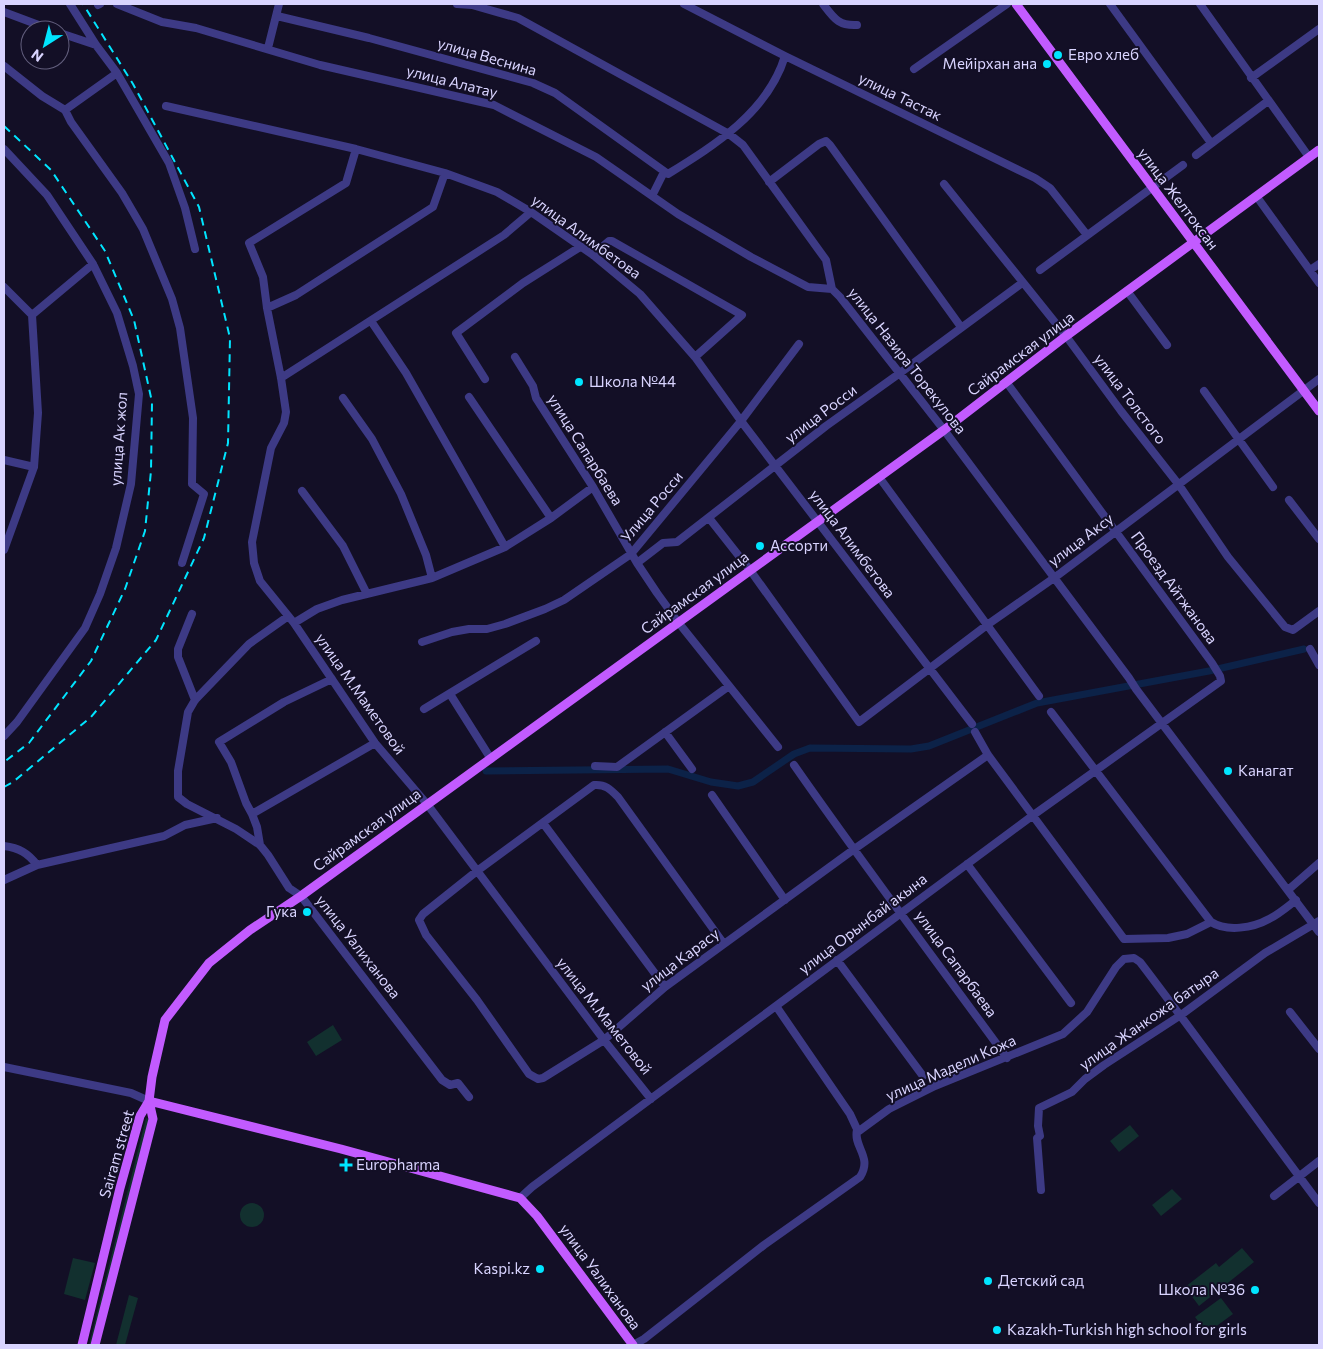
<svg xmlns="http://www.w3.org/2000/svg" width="1323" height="1349" font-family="Commissioner,sans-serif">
<rect width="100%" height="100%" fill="#130f26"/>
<path fill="#12302f" d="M333,1025L342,1040L316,1056L307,1042Z
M146,1118L149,1119L92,1345H89Z
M1130,1125L1139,1136L1119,1152L1110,1141Z
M1172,1189L1182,1199L1161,1216L1152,1205Z
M240 1215a12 12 0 1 1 24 0a12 12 0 1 1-24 0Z
M1242,1248L1254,1262L1199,1306L1185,1287L1216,1263L1219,1267Z
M73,1258L95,1263L85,1300L64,1294Z
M129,1295L138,1298L125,1345H116Z
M1221,1298L1233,1314L1207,1333L1195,1317Z"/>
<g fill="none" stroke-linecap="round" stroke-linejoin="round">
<path stroke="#0c2248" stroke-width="7" d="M486,771L668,769L711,782L738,786L753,782L794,754L810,748L911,749L929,746L1037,703L1209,671L1304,649"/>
<path stroke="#3d3a85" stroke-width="8" d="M117,4L162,22L196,28L320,65L494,105L596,157L678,214L751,257L808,287L832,289
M457,4L472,5L518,18L729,134L743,145L826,260L832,289L840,297L944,430L1129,678L1136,689L1319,932
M684,4L785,56L1035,178L1050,188L1087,235
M823,4C834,18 838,26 857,25
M1110,4L1211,143
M1200,4L1309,157
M98,5L100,4
M4,12L52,30
M277,16L369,38L533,83L555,93L668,174C715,145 768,112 785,56
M60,33L96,45
M268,48L279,4
M4,66L42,96L65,110L117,73L96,45L70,4
M914,69L1007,4
M117,73L169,163L185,208L195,249
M1251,78L1319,29
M166,106L356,149L445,173L497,192L531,212L593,255L640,294L695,357L741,421L972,724
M65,110L71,122L122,193L143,229L172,299L180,328L193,418L192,484L204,494L182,563
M4,149L47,195L93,264L117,313L133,366L139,394L131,484L116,548L100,594L85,628L17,722L4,736
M356,149L346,183L249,243L263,277L267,308L281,378L286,412L284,423L271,448L252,542L254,563L260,581L294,623L375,743L427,804L604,1040L651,1099
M1196,155L1268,101
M769,182L819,144L826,141L830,145L961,327
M944,184L1066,336L1121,411L1179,485L1228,557L1285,627L1293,630L1319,611
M652,196L664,172
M1257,197L1319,283
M593,255L609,241H612L742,315L695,357
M1040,270L1183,165
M1310,270L1319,264
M4,287L32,315
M1127,291L1167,345
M267,308L296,295L433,207L445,173
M371,321L406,373L505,547
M515,357L533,386L536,398L593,487L637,563L657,593L678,622L778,747
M281,378L504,235L531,212
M485,379L456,333L523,283L580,247
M1204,391L1273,487
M469,397L551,518
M343,398L372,439L401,494L426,555L432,578
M4,460L34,467
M879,477L1039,696
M302,491L343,546L367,594
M1289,500L1319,539
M709,518L750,570L859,722L987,625L1054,578L1319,379
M4,550L34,467L38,413L32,315L93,264
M637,563L663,543L677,542L826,426L900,373L1022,283
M192,614L178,649V657L195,700
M287,617L249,644L195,700L188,712L178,771V797L187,804L236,829L260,845L268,855L289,888L301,896L442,1080L450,1085L458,1083L469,1097
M294,623L317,609L342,600L432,578L505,547L551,518L593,487
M422,642L452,632L469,629H487L505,624L545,609L564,600L631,554L741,421L799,344
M1310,649L1319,665
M450,694L491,759
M424,709L536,641
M1051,712L1211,922
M665,732L692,769
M975,732L988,755L1124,939L1168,938L1187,934L1211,922C1227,932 1253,928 1269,919C1279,914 1287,907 1296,900
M794,765C863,864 936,961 1007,1058
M595,766L617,767L729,686
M712,795L785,900
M252,814L246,803L231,762L219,742L284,702L332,679
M543,823L665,987
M260,845L257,827L252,814L375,743
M4,846C19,848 28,853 37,865
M967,864L1071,1003
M4,880L37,865L164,836L185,825L217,818
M1288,890L1319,863
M724,944L618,797C610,789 605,784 594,785L477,871L423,914L419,920L426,935L477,1000L529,1074L538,1079L543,1078L604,1040L665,987L853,850L988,755
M837,960L923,1076
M776,1006L850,1114L856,1127L859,1131L889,1109L935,1086L1063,1034L1087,1012L1116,967L1124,959L1134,958L1140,962C1201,1042 1259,1123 1319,1203
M1290,1012L1319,1049
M4,1067L131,1093L149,1101
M1041,1190L1037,1138L1040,1136L1038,1126L1039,1108L1072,1092L1085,1079L1104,1065L1181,1015L1265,953L1319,921
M1274,1196L1319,1161
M520,1198L532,1187L1032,816L1221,681L1220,676L1212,663L1007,383
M633,1345L644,1339L764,1245L860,1177C873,1157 853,1147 857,1130"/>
<path stroke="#c25bff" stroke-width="9" d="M1016,4L1319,411
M149,1101L341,1149L520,1198L537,1216L633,1345
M82,1345L120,1188L140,1116L149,1101
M95,1345L153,1119L149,1101L152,1077L165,1020L209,963L250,930L301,896L944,430L1066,336L1319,150"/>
<path stroke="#00e5ff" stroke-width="2" stroke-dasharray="8 6" stroke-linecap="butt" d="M4,126L51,170L105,251L134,320L152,402L151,471L145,531L125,589L91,661L29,743L4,762
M4,787L13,782L91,717L156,640L204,538L228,443L230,338L199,207L133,84L83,4"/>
</g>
<g fill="#00e5ff" stroke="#130f26" stroke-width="2">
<circle cx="1058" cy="55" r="5"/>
<circle cx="1047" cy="64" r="5"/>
<circle cx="579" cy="382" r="5"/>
<circle cx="760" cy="546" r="5"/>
<circle cx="1228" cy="771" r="5"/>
<circle cx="307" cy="912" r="5"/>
<path d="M343.5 1157.5h5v5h5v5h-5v5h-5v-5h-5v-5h5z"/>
<circle cx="540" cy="1269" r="5"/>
<circle cx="988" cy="1281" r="5"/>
<circle cx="1255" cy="1290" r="5"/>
<circle cx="997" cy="1330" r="5"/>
</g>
<g text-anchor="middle" stroke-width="4" stroke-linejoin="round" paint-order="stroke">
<g font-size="15" fill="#d9d4ff" stroke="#130f26" text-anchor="start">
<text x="1068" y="60">Евро хлеб</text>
<text x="1037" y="69" text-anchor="end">Мейірхан ана</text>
<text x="589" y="387">Школа №44</text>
<text x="770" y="551">Ассорти</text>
<text x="1238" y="776">Канагат</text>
<text x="297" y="917" text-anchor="end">Гука</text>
<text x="356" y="1170">Europharma</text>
<text x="530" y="1274" text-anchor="end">Kaspi.kz</text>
<text x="998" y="1286">Детский сад</text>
<text x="1245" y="1295" text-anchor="end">Школа №36</text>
<text x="1007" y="1335">Kazakh-Turkish high school for girls</text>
</g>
<g font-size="15" fill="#d9d4ff" stroke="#130f26">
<text transform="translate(487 57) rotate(16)" y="5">улица Веснина</text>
<text transform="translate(452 82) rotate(14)" y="5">улица Алатау</text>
<text transform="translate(900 97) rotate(26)" y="5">улица Тастак</text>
<text transform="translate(1178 199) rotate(53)" y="5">улица Желтоксан</text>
<text transform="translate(586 237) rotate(36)" y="5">улица Алимбетова</text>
<text transform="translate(1021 354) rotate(-37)" y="5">Сайрамская улица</text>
<text transform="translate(907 361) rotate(52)" y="5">улица Назира Торекулова</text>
<text transform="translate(1130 399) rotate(53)" y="5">улица Толстого</text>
<text transform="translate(821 414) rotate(-37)" y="5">улица Росси</text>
<text transform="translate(119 439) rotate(-86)" y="5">улица Ак жол</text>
<text transform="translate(585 450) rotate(58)" y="5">улица Сапарбаева</text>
<text transform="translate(652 507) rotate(-50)" y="5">Улица Росси</text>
<text transform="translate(1081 540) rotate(-37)" y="5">улица Аксу</text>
<text transform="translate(852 544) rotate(53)" y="5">улица Алимбетова</text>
<text transform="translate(1174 588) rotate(54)" y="5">Проезд Айтжанова</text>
<text transform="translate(695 593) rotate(-36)" y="5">Сайрамская улица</text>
<text transform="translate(360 694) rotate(55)" y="5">улица М.Маметовой</text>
<text transform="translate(367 830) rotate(-36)" y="5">Сайрамская улица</text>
<text transform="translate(863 924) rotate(-37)" y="5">улица Орынбай акына</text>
<text transform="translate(358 947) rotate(52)" y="5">улица Уалиханова</text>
<text transform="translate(680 960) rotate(-37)" y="5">улица Карасу</text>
<text transform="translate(956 964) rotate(54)" y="5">улица Сапарбаева</text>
<text transform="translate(604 1016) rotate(52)" y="5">улица М.Маметовой</text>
<text transform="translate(1149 1019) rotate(-35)" y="5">улица Жанкожа батыра</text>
<text transform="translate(951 1068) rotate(-24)" y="5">улица Мадели Кожа</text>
<text transform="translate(117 1154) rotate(-74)" y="5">Sairam street</text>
<text transform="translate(600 1277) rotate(54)" y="5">улица Уалиханова</text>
</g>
</g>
<rect width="1323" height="1349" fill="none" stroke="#d9d4ff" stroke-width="10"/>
<g transform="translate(45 45) rotate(216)"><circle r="24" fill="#130f26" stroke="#625e7d"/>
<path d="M0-4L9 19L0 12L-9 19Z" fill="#00e5ff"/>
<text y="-8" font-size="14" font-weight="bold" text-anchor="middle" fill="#d9d4ff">N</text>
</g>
</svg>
